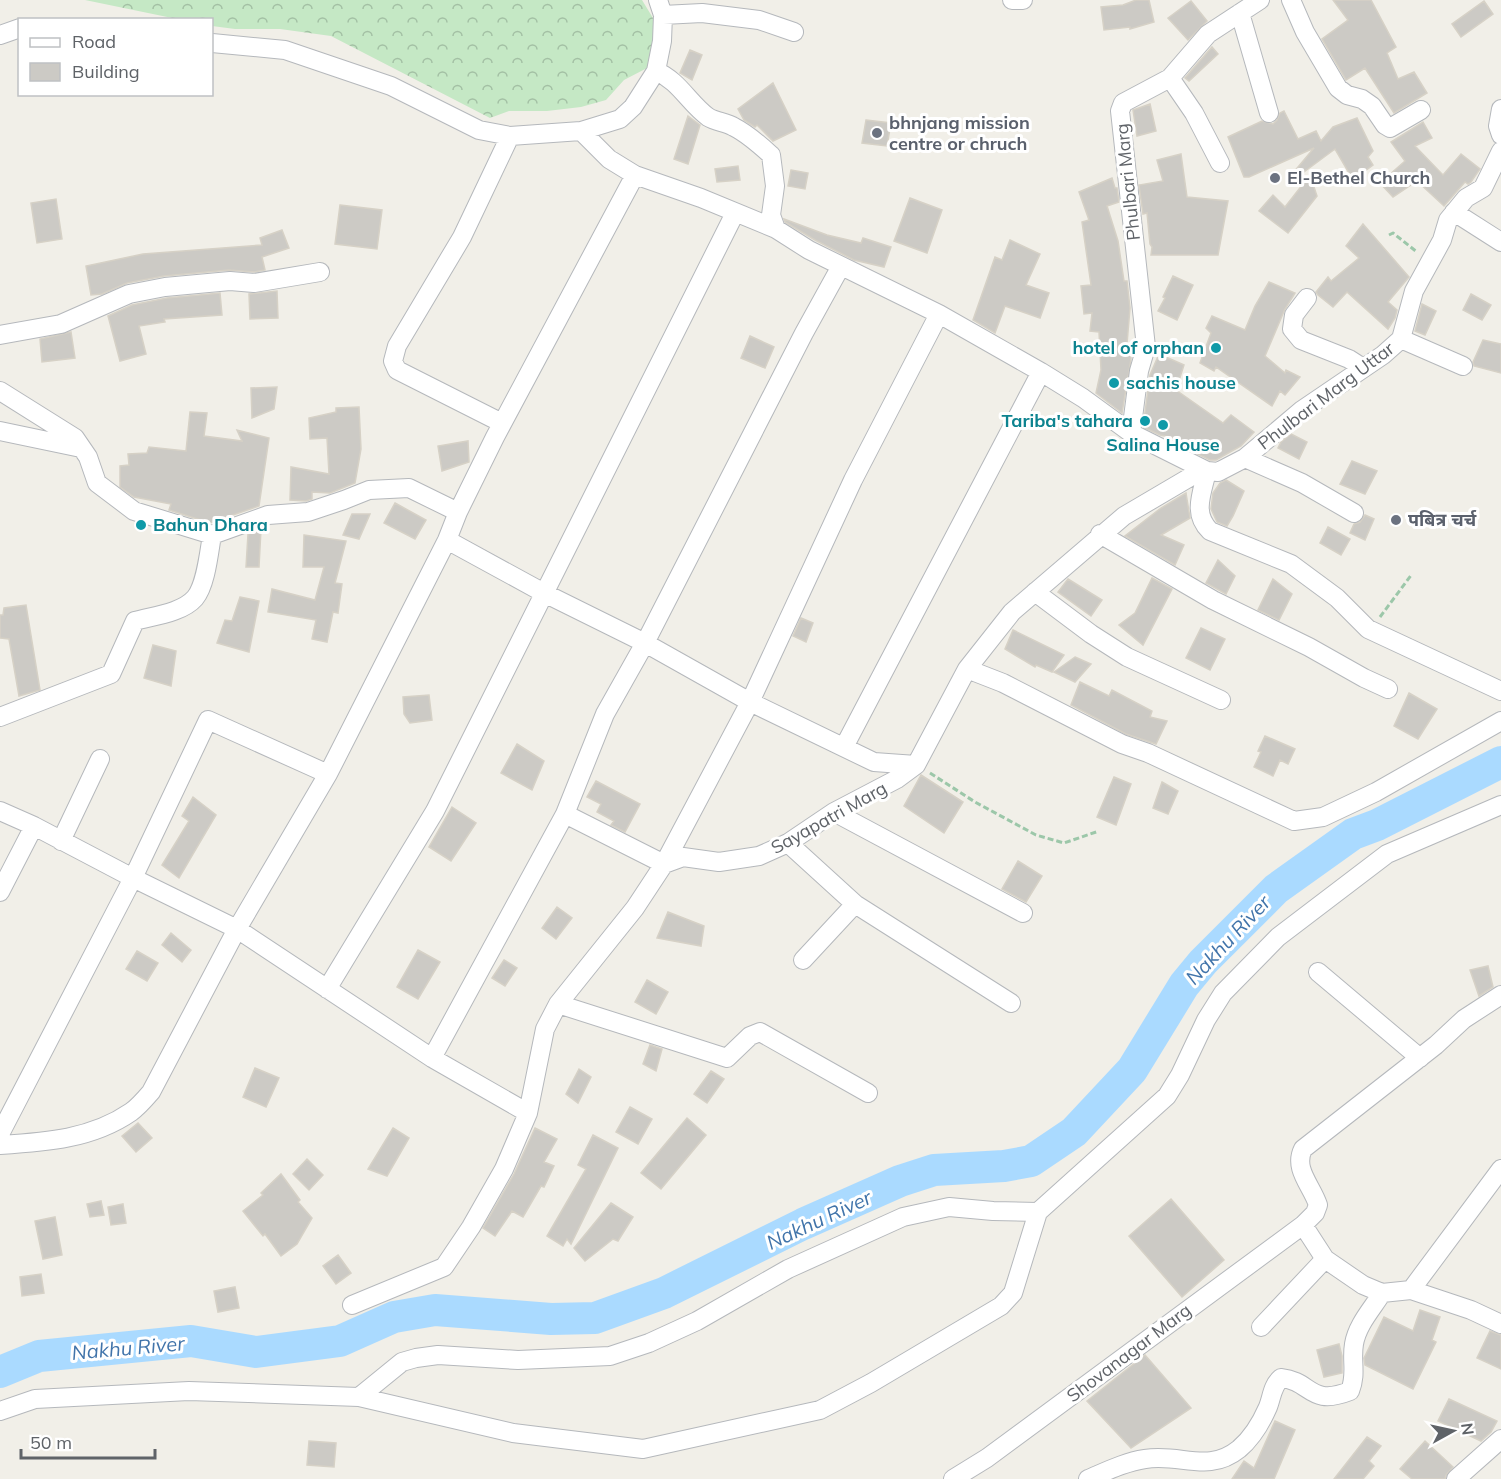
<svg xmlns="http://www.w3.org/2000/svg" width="1501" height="1479" font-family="Mulish,'Noto Sans Devanagari',sans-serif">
<defs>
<pattern id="forest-crowns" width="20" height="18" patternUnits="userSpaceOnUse" patternTransform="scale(1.5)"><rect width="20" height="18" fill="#c5e8c5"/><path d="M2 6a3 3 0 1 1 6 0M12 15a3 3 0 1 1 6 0" fill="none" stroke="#a3c0a4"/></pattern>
</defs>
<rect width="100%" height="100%" fill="#f1efe8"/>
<path fill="url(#forest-crowns)" d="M85,0H642L656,23L651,66L624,80L606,100L581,107L547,111H509L490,118L331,36L280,29H235L212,26V20L177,19Z"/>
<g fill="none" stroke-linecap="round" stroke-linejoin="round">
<path stroke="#aadaff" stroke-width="32" d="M0,1372L39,1356L191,1341L256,1352L340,1341L394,1317L435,1310L551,1319L595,1318L664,1293L803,1224L900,1181L934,1170L1004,1166L1031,1161L1074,1132L1132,1070L1184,985L1203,962L1276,889L1353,834L1377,825L1501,762"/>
</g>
<path fill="#cccac5" stroke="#d6d1c6" stroke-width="1.5" d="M1136,0H1149L1154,22L1130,29V27L1104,30L1101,7L1123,5Z
M1333,0H1371L1396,47L1387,53L1398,79L1414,72L1427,93L1394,113L1365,68L1346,80L1322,39L1348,20Z
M1191,1L1207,21L1188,40L1168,18Z
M1484,1L1493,14L1461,37L1452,24Z
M1212,47L1218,54L1189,81L1185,78Z
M690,50L702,55L692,80L680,73Z
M773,83L796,130L773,141L757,125L755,127L744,120L738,109Z
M1150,104L1156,131L1137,136L1133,110Z
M1284,111L1298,139L1316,131L1321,141L1333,127L1357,118L1373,151L1368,157L1373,165L1353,180L1335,149L1297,177L1293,173L1314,148L1249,177H1244L1228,137L1262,121L1273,124L1277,120L1280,113Z
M688,116L700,125L688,164L674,159Z
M866,120L891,123L887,146L862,143Z
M1423,122L1432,138L1415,146L1443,175L1461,154L1480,169L1471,182L1468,184L1465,182L1444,206L1417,181L1393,197L1380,183L1405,161L1391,142Z
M1181,154L1187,197L1228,201L1218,255H1151L1152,247L1150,244L1147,213L1143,214L1139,185L1163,181L1157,160Z
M738,166L740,180L717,182L715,169Z
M791,170L808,173L805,189L788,186Z
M1310,175L1317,196L1288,233L1259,211L1273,195L1285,207Z
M1112,178L1115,188H1117L1119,202L1107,206L1118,241L1124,281H1127L1130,308L1127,344H1130L1131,359L1122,413L1096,393L1101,370L1099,332L1090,331L1092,313L1084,314L1081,286L1091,285L1082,222L1089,220L1079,192Z
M910,198L942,210L927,253L894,241Z
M56,199L62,239L37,243L31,203Z
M340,205L382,210L377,249L335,244Z
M784,219L827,235L861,243L863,238L891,247L884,267L854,260L815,240L785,222Z
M1363,224L1409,277L1388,302L1397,310L1395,318L1388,329L1347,292L1333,307L1318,295L1316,292L1328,277L1331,281L1359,258L1346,246Z
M282,230L289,248L262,257L265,270L254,272L229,270L164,276L127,283L102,294L91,295L86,266L143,254L262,245L260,238Z
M1010,240L1040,254L1026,285L1049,293L1040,318L1005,306L995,333L973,320L995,257L1002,260Z
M1173,276L1193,285L1177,320L1158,311L1165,298L1163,297Z
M1269,282L1295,293L1285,309L1265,356L1285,373L1286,370L1300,377L1285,395L1280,391L1272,406L1216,367L1214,371L1200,363L1211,333L1206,328L1212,316L1245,330L1255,306Z
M277,291L278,318L250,319L249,294Z
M220,293L222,315L164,319L165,322L139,326L146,354L120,361L108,316L132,305L167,298Z
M1471,294L1491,305L1482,320L1463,310Z
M1422,304L1436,311L1425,335L1415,331Z
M71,332L75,358L42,362L40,339Z
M750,336L774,347L765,368L741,358Z
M1483,340L1501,344V373L1474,366L1473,362Z
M1159,354L1184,365L1176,390L1223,423L1231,415L1254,432L1241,446L1216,460H1210L1173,442L1175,438L1160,435L1143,427L1150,375Z
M277,387L274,409L252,418L251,388Z
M359,407L361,449L355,483L330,493L312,492V499L306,501L290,500L291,467L329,474L327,438L310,439L309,418L336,412V408Z
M190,412L207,413L204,436L242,441L237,430L269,438L259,506L210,523L169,510L171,504L134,497L120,487V466L129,465L128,454L147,453L149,447L186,451Z
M1291,434L1307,442L1299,459L1278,448L1281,442Z
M468,441L469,462L442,471L438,446Z
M1352,461L1377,471L1365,494L1340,484Z
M1226,480L1244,491L1233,516L1227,526L1217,522L1211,509L1213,493L1220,483Z
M1186,493L1190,518L1161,535L1184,545L1175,565L1125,536L1161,508Z
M395,503L426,520L415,539L384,523Z
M352,514H370L359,539L343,535Z
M1365,515L1374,519L1365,540L1350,533L1354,524L1360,522Z
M1328,527L1350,539L1341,555L1320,543Z
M261,529L259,567H246L248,534Z
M304,535L346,541L335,583L342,584L338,613L333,612L327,642L312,639L316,620L268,612L272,589L315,600L324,567H303Z
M1218,560L1235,576L1226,594L1206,583Z
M1152,578L1172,589L1143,645L1119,625L1135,613Z
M1068,579L1102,600L1091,616L1058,592Z
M1273,579L1292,594L1279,620L1258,610Z
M240,597L259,601L249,652L217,643L225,620L232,621Z
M26,605L40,690L19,696L9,639L0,638V615H3L4,608Z
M801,618L813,623L806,642L793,636Z
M1201,628L1225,639L1210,670L1186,658Z
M1013,630L1064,655L1052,672L1036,665L1035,667L1005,649Z
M153,645L176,651L171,686L144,678Z
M1075,657L1091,664L1075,682L1054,672Z
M1080,682L1109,696L1112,690L1152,711L1150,717L1167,721L1156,744L1126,734L1071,705Z
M1409,693L1437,709L1418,739L1394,726Z
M429,695L432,720L410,723L404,714L403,697Z
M1265,736L1295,749L1288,764L1280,760L1273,776L1254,767L1261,752L1258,751Z
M517,744L544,761L532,790L501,773Z
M921,775L963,802L944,833L904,806Z
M1114,777L1131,784L1116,825L1097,817Z
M596,781L640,804L625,832L611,825L614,821L597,812L601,804L587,797Z
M1162,782L1178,791L1168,814L1153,808Z
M193,797L216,815L179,878L162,865L189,821L182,816Z
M452,807L476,823L451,861L429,847Z
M1018,861L1042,876L1026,902L1002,889Z
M557,907L572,918L556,939L542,928Z
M668,912L704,926L701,946L657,938Z
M171,933L191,950L182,962L162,945Z
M418,950L440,962L418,999L397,987Z
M137,951L158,963L147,981L126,969Z
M504,960L517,968L505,986L492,978Z
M1488,966L1493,987L1479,996L1470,970Z
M647,980L668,992L656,1014L635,1002Z
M650,1045L662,1049L656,1071L643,1064Z
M255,1068L279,1078L266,1107L243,1097Z
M579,1069L591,1077L578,1103L566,1094Z
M711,1071L724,1079L707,1103L694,1094Z
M630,1107L652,1119L638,1144L616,1132Z
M687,1118L706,1135L661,1189L641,1173Z
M138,1123L152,1138L136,1152L122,1136Z
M393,1128L409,1138L387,1176L368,1169Z
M535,1128L557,1139L544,1162L554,1166L544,1187L541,1186L523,1217L512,1211L495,1236L483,1228L514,1174Z
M593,1135L618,1148L571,1244L567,1239L563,1246L547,1236L586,1169L578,1165Z
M307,1159L323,1175L309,1190L293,1174Z
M281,1174L300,1200L298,1202L312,1218L297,1244L281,1256L265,1234L263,1236L243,1211L263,1195L261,1193Z
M1171,1199L1224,1260L1182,1297L1129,1236Z
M101,1201L104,1215L90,1217L87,1204Z
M611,1203L633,1217L618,1241L613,1239L585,1261L574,1248Z
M123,1204L126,1223L111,1225L108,1207Z
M55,1217L62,1255L43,1259L35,1221Z
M338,1255L351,1273L336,1284L323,1266Z
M41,1274L44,1293L22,1296L20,1277Z
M235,1287L239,1308L218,1312L214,1291Z
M1420,1310L1440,1317L1432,1340L1436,1342L1413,1389L1365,1365L1364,1358L1384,1317L1413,1331Z
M1490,1331L1501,1335V1369L1477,1358Z
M1339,1344L1342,1356V1373L1324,1377L1317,1350Z
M1145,1355L1191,1408L1131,1448L1087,1401Z
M1449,1399L1497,1421L1491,1432L1481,1441L1438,1421Z
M1275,1421L1295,1430L1274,1479H1232L1244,1461L1254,1468Z
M1367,1437L1381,1446L1369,1461L1374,1466L1363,1479H1334Z
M309,1441L336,1443L334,1467L307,1465Z
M1425,1441L1453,1467L1446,1475L1445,1479H1412L1400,1469Z"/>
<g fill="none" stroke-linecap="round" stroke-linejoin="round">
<g stroke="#b5b8bc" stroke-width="20">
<path id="minor" d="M1012,0H1023
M1291,0L1305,32L1338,88L1347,95L1362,99L1372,106L1385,125L1390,128L1421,110
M1240,13L1269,113
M663,15L702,13L759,20L794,32
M0,35L20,28
M212,43L285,50L391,86L479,130L510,136L581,131L609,159L635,175L701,198L776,229L809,250L939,314L1041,372L1083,398L1131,433L1207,471C1202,494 1192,513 1210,531L1291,564L1337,598L1368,629L1501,691
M656,71C679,81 689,103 708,117C716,122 726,122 734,127C748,134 760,145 771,155L775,186L771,215L776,229
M1170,78L1194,113L1220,163
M1501,109L1498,126L1501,135
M581,131L620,119L633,107L656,71L662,41L663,15L658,0
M1454,212L1501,242
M1307,298L1294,315L1292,329L1301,340L1349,359L1363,368
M0,335L61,324L129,294L165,287L230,281L254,283L320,272
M1401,339L1463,366
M0,391L75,438L88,457L97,483L134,511L212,535L268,515L308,512L344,500L369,490L409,488L458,512
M502,423L397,370L393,361L397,346L462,237L510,136
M0,431L81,448
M1131,433L1139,371L1146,347L1120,111L1123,103L1170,78L1208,34L1260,0
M1245,458L1302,483L1354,513
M1100,534L1213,600L1309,647L1364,678L1388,689
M447,540L544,593L645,643L750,702L874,762L916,765
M1035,592L1091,634L1127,657L1221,700
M967,669L1003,683L1122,744L1148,753L1294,821L1323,817L1376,792L1501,721
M0,717L111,674L135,621C153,616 182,613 195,598C206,585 209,552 212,535
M844,747L1041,372
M0,811L34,826L133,878L237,929L432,1058L528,1113
M834,812L1023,913
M565,814L664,864L750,702L853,480L939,314
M61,841L100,759
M788,843L855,904L1011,1003
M0,892L34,826
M803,960L855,904
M1318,972L1420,1058
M327,989L435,811L735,213
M558,1004L727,1058L750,1036L760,1032L868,1093
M432,1058L565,814L605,714L645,643L804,333L841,266
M0,1134L133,878L208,720L328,774
M0,1145C46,1142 92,1139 131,1112C138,1107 145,1099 151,1092L237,929L328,774L447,540L458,512L495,437L635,175
M1303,1225L1325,1259L1363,1285L1382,1293L1411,1290L1471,1310L1501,1324
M1411,1290L1501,1169
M352,1305L444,1267L471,1227L504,1169L528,1113L545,1029L558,1004L635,908L664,864L683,857L719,862L759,856L788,843L834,812L897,779L916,765L967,669L1012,612L1124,516L1192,476L1207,471L1218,472L1245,458L1302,410L1383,355L1401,339L1414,291L1442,240L1448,220L1466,198L1483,188L1501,151
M1261,1327L1325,1259
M359,1397L402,1362L416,1358L438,1355L518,1360L610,1356L649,1343L697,1321L788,1269L903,1217L949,1207L993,1211L1038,1212
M0,1411L35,1399L189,1391L359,1397L513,1433L643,1449L820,1410L871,1383L1001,1306L1013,1293L1038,1212L1167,1096L1180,1075L1206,1020L1223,993L1278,937L1387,854L1501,805
M953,1479L987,1458L1303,1225L1315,1213L1318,1205C1312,1186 1293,1169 1303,1149L1436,1045L1464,1019L1501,995
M1088,1479C1107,1471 1125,1462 1145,1459C1181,1453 1208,1474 1239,1449C1252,1438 1261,1423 1268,1407C1272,1397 1272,1386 1281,1378C1312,1381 1309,1407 1350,1391C1357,1374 1351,1361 1354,1344C1357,1325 1372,1309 1382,1293
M1456,1479L1501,1439"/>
</g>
<path stroke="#9cc7a9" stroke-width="3" stroke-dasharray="6 3" stroke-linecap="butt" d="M1389,235L1393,233L1417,252
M1380,617L1412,574
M930,773L975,802L1036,835L1064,843L1099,831"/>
<use href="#minor" stroke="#fff" stroke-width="18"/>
</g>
<g fill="#6b7280" stroke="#fff" stroke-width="2">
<circle cx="877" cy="133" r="6"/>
<circle cx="1275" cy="178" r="6"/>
<circle cx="1396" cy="520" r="6"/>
</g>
<g fill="#0f9aa8" stroke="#fff" stroke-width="2">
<circle cx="1216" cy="348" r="6"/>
<circle cx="1114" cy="383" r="6"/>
<circle cx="1145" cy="421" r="6"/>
<circle cx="1163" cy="425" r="6"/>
<circle cx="141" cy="525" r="6"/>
</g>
<g text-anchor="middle" stroke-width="6" stroke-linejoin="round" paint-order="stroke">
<g font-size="18" font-weight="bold" fill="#5b616d" stroke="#fff" text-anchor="start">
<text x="889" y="129">bhnjang mission<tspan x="889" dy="21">centre or chruch</tspan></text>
<text x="1287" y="184">El-Bethel Church</text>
<text x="1408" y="526">पबित्र चर्च</text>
</g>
<g font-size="18" fill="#5f6368" stroke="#fff">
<text transform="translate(1128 182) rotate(-96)" y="6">Phulbari Marg</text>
<text transform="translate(1326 396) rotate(-37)" y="6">Phulbari Marg Uttar</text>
<text transform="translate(829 818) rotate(-29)" y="6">Sayapatri Marg</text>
<text transform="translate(1129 1353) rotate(-37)" y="6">Shovanagar Marg</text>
</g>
<g font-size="18" font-weight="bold" fill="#0d838f" stroke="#fff" text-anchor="end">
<text x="1204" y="354">hotel of orphan</text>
<text x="1126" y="389" text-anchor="start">sachis house</text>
<text x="1133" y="427">Tariba's tahara</text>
<text x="1163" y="451" text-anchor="middle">Salina House</text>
<text x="153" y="531" text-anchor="start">Bahun Dhara</text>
</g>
<g font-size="20" font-style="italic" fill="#4174aa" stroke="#fff">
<text transform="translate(1228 940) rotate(-47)" y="7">Nakhu River</text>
<text transform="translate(819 1220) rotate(-25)" y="7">Nakhu River</text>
<text transform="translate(128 1348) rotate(-5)" y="7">Nakhu River</text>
</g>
</g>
<rect x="18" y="18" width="195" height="78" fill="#ffffff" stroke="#bfc1c3" stroke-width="1.5"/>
<rect x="30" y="38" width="30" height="9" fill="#ffffff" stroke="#bfc1c3" stroke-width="1.5"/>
<text x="72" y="48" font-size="18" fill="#5f6368">Road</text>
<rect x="30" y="63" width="30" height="18" fill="#cccac5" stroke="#bfc1c3" stroke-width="1.5"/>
<text x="72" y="78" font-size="18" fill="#5f6368">Building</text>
<g transform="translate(1453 1431) rotate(82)" stroke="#ffffff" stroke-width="4.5" paint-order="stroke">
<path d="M0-4.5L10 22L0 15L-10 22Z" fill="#5f6368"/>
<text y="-9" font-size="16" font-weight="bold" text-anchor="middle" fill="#5f6368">N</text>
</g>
<path d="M21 1449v9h134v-9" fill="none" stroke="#5f6368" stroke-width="3"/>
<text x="30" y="1449" font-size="18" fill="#5f6368" stroke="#ffffff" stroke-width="4.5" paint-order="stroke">50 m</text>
</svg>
